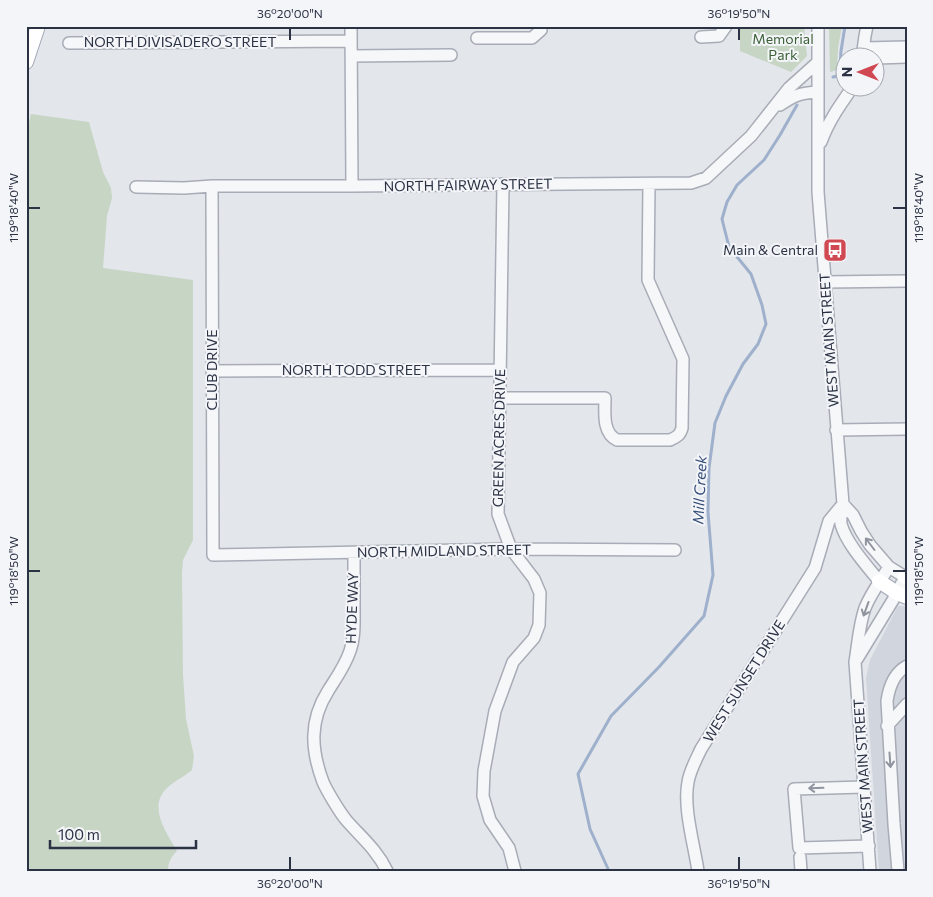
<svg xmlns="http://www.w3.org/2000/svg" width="933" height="897" font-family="Commissioner,sans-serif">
<rect width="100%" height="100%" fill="#e3e6eb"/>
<path fill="#d1d5dd" d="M898,606H907V871H879L866,678L870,660Z"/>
<path fill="#c7d5c4" d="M740,26H804L807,56L791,72L740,51Z
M829,26H842L838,48L837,70L830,72Z
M31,114L89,122L103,172L111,188L112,198L107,216L103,268L193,280V540L183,560L182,573L183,675L186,719L194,756L192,770C184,777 174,781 167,788C147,807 167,833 177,851C171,857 168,862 168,871H26V135Z"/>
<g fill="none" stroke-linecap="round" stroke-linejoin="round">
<path stroke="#9eb0cb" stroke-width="3" d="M833,77L838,76L840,68L841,51L845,26
M609,871L590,829L578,774L611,716L659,667L704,616L713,575L708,512L709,468L715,423L726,396L743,364L758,344L766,324L762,305L751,274L729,247L722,219L727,202L737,185L764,160L780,135L797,105"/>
<g stroke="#a8acb6" stroke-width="14">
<path id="minor" d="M351,26L352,186
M818,26V192L843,504C842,510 840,518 841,524C846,543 867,566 879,581
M701,37L719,36L726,26
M477,38H532L541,30L540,26
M69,43L351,41
M864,48L907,47
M351,56L451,55
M862,58L865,36L867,26
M876,58L907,57
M780,105C795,95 800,93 818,92
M821,142C828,122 840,105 852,88
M503,184L498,514L511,549L534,579L540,593L539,625L534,638L513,662L495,711L484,771L483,796L490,820L509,848L515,871
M212,186L213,555L511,549L675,550
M136,187L184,188L212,186H352L691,183L706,178L751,136L789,88L818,62
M825,282L907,281
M212,371L500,370
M500,398H605C605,412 602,433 617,440H670C677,437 680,435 682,428L683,359L648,280L649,184
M836,430L907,429
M843,504L853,515L861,531L870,545L889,567L905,577L893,600L857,659
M354,553C354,571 354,588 354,606C354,621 355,637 350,651C345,666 336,678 328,691C309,721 311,750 323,782C327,791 340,813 347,821C361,837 377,850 387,871
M887,726L907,704
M864,787L794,789L799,848L869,846
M800,857L801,871
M698,871C694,844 683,808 688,782C690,770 696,760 701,749L815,568L829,521L843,504
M870,871L855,662C858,644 859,625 865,608C871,593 881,580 889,567
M898,871L894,824L887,701C889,687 894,673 907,666"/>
</g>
<g stroke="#a2a9b7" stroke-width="16">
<path id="major" d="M26,62L38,26
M905,577L907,578
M879,581L897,593L907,597"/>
</g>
<use href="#minor" stroke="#f6f7f9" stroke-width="11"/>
<use href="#major" stroke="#fff" stroke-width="14"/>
</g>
<defs><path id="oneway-shaft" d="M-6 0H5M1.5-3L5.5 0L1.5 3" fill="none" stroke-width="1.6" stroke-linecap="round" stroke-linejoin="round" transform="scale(1.25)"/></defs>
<g stroke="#90949e">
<use href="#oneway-shaft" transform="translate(870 544) rotate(-127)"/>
<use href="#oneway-shaft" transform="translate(866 609) rotate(110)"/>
<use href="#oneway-shaft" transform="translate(890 760) rotate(86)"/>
<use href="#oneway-shaft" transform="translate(816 788) rotate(178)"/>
</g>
<path fill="none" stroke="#2b3244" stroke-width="2" d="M290,28V40M739,28V40M28,208H40M893,208H906M28,571H40M893,571H906M290,857V870M739,857V870"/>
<defs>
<g id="bus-square" transform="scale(1.25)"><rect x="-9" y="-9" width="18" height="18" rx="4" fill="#d04851" stroke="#f3f5f8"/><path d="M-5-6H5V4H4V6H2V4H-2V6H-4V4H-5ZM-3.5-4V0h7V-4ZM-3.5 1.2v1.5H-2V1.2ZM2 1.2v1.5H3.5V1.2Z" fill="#fff"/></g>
</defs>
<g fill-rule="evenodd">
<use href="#bus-square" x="835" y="250"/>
</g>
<g text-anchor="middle" stroke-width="4" stroke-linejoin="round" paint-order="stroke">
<g font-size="14" fill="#3c6038" stroke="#f3f5f8">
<text x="783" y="44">Memorial<tspan x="783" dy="16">Park</tspan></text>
</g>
<g font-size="14" fill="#2b3244" stroke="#f3f5f8">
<text x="180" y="47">NORTH DIVISADERO STREET</text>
<text transform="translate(468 185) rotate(-1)" y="5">NORTH FAIRWAY STREET</text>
<text transform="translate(829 340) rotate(-94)" y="5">WEST MAIN STREET</text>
<text transform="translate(212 370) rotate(-90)" y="5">CLUB DRIVE</text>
<text x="356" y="375">NORTH TODD STREET</text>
<text transform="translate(499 438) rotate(-89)" y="5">GREEN ACRES DRIVE</text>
<text transform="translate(444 551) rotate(-1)" y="5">NORTH MIDLAND STREET</text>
<text transform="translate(352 608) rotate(-88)" y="5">HYDE WAY</text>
<text transform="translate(744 681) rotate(-58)" y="5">WEST SUNSET DRIVE</text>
<text transform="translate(863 766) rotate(-94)" y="5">WEST MAIN STREET</text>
</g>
<g font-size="14" fill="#2b3244" stroke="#f3f5f8" text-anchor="end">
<text x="818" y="255">Main &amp; Central</text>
</g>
<g font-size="15" font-style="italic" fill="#344d79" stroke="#f3f5f8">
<text transform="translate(700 490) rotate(-87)" y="5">Mill Creek</text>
</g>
</g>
<rect width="933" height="897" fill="none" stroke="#f3f5f8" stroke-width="55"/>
<g transform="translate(860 72) rotate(270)"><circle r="24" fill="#f3f5f8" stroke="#a3a7b0"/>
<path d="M0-4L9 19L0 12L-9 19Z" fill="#d04851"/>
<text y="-8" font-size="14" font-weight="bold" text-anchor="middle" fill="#2b3244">N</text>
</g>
<path d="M50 840v8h146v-8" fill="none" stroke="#2b3244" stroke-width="2.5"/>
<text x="58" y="840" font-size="15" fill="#2b3244" stroke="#f3f5f8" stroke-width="4" paint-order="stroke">100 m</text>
<rect x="28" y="28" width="878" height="842" fill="none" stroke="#2b3244" stroke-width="2"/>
<g font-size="12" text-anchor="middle" fill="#2b3244">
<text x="290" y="18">36°20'00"N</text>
<text x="739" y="18">36°19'50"N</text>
<text transform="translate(919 208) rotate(-90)" y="4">119°18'40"W</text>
<text transform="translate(14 208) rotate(-90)" y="4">119°18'40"W</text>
<text transform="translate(919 571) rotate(-90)" y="4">119°18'50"W</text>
<text transform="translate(14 571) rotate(-90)" y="4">119°18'50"W</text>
<text x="290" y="888">36°20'00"N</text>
<text x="739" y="888">36°19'50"N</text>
</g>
</svg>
